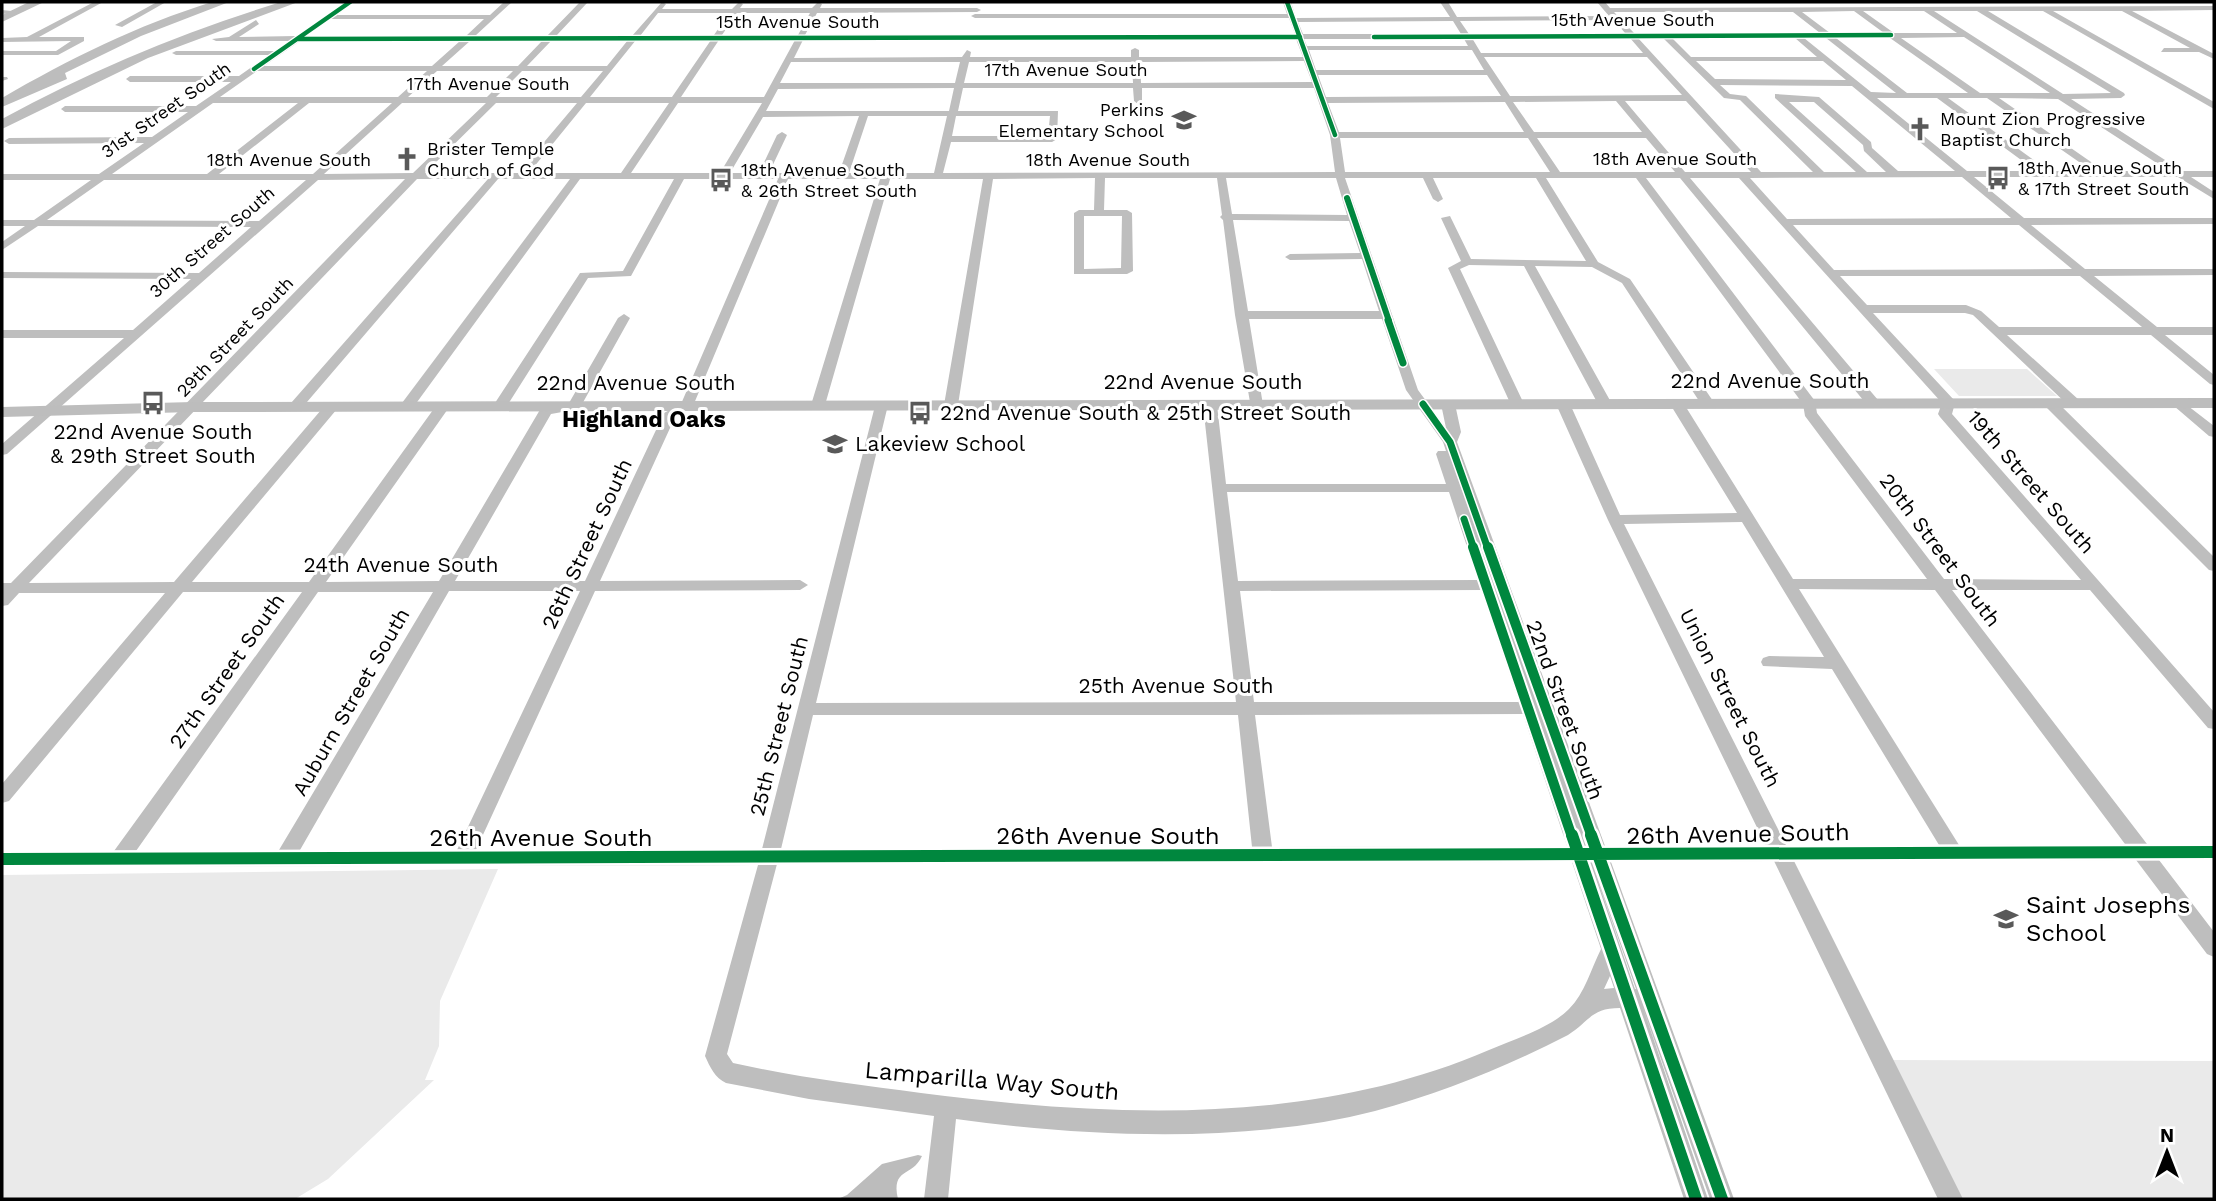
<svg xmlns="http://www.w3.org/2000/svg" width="2216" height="1201" font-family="'Work Sans',sans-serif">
<rect width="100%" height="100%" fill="#fff"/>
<path fill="#eaeaea" d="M1934,369H2027L2057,396H1959Z
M498,869L440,1001L439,1046L425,1080H434L328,1179L295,1199H2V875Z
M1888,1060L2214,1061V1199H1957Z"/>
<path fill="#bcbcbc" d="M918,1155L922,1156C912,1178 891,1167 898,1199H838L847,1195L882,1164Z"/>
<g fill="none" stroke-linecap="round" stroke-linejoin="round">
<path fill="#bebebe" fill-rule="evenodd" d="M94,2H103L39,37H84V41L58,55H2V51H56L71,41L2,42V38L27,37Z
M157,2H166L122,27L115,25Z
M346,2H354L337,15H490L504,2H512L475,36H547L580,2H588L556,36H632L662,2L666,4L662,9H732L739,2L743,4L740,8H812L818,2L822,4L820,8H977L981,10L977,12L817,13L805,35L1295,34L1289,18H975L971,16L975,14H1287L1283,2H1291L1296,18L1450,17L1440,2H1448L1457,17L1609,16L1597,2H1605L1610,8L2214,6V10L2132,11L2214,54V59L2199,52H2161L2164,48H2190L2122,11H2053L2214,102V109L2043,11H1988L2124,93L2125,95L2121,98L2071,99L2182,171H2214V177H2191L2214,192V199L2178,177H1974L2024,218H2214V224L2031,225L2085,269H2214V275L2094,276L2157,327H2214V335H2165L2214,375V385L2210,384L2151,335H2007L2079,400V406H2069L1973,315L1965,313H1873L1954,400L1955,403L1952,414L2214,712V729L2208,728L2090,590H1952L2147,844H2214V860H2159L2214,932V957L2207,954L2136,860L1794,861L1963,1199H1938L1774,861L1611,862L1734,1199H1710L1642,1005L1708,1199H1684L1620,1008C1591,1008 1590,1021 1568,1035C1506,1067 1442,1093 1375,1111C1247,1144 1087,1137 956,1119L948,1199H924L934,1116L809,1099L726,1083C715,1078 710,1067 705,1056L758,865L2,867V851H114L302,592H183L9,801L2,803V784L165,593H19L8,605L2,606V583H11L405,179L318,180L7,454L2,455V444L124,338H2V330H133L191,279L2,278V272L199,273L251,227L38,226L2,250V242L25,226H2V220H34L91,180H2V174H99L144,143L9,144L4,141L9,138L152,137L188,112H65L61,109L65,106H196L231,82H130L126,79L130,76H239L269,55H176L172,53L176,51H276L289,41H216L212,39L229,37L256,20L259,24L239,37L296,36ZM1854,11L1884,33H1830L1802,12ZM1863,11H1924L1957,33H1894ZM1934,11H1977L2111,93L2063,94ZM1614,12H1793L1820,33H1634ZM658,13H729L714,35L640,36ZM737,13H810L798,35H722ZM330,19H484L466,36H306ZM1614,20L1625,33L1469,34L1460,21ZM1453,21L1461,34H1303L1298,22ZM1964,37L2050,93H1980L1901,38ZM1472,38H1630L1643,53H1481ZM1638,38H1663L1724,98L1740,100L1813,172H1761ZM1672,38H1795L1817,57H1691ZM1804,38H1826L1896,93L1871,92ZM1836,38H1890L1968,93H1907ZM1296,39L1303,57H1139V50L1135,48L1131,50V57H970L971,52L967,50L962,57L794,58L803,40ZM1304,39H1464L1468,46H1307ZM628,40L607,66H527L551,41ZM636,40H711L672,97H590ZM719,40H795L764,97H681ZM300,41H460L432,66H264ZM470,41H542L518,66H442ZM1309,50H1472L1484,70H1316ZM1484,57H1647L1682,95L1510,96ZM1304,61L1312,82L1141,83L1140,62ZM1696,61H1823L1846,80L1715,79ZM791,62H960L955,83H780ZM969,62H1132L1133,83H964ZM257,71H427L398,97H220ZM437,71H513L487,97H408ZM522,71H603L581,97H496ZM1318,75H1487L1501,96L1326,97ZM1720,85L1852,86L1955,171H1898L1872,148L1871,142L1819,97L1775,94V98L1856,172H1824L1746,96L1730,94ZM954,88L949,111H766L778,89ZM963,88H1133L1134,101L1138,104L1142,101V88H1314L1330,135L1335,172L943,173L951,142H1052L1057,139L1058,111H958ZM1877,98H1937L2036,171H1967ZM1948,98H1987L2092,171H2049ZM1999,98L2058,99L2169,171H2104ZM1616,101L1642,132H1534L1513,102ZM1625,101H1686L1751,172H1685ZM1505,102L1524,132H1339L1328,103ZM1789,102H1814L1863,145L1864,151L1886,172H1867ZM213,103H298L207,174H112ZM309,103H392L313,174H219ZM402,103H486L413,173L324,174ZM496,103H577L518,173H425ZM586,103H669L621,173H529ZM678,103H762L720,173H631ZM859,116L839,173H769L787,135L782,132L777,135L759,173H730L763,117ZM868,116H947L934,173H849ZM956,116H1050L1048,136H952ZM1340,138H1528L1550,172H1345ZM1537,138H1646L1675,172H1560ZM1962,177L2011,218L1787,219L1750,178ZM1095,178L1094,210H1079L1074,213V274H1127L1133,271L1132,213L1127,210H1104L1105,178H1217L1222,215L1220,217L1223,220L1235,315L1251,408L1256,409L1263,405L1249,319H1382L1406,390L1443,442L1446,451H1438L1436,454L1446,484H1226L1217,405L1210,401L1205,402L1203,405L1236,702L816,703L888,405L881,401L876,402L762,849L476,850L595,591L800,590L808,585L800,580L600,581L676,415L693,406L788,179H880L811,405L818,409L825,405L890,179H983L944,405L951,409L958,405L993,179ZM1226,178H1336L1347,215L1232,214ZM1345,178H1423L1433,199L1438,202L1443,199L1433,178H1536L1586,261L1471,259L1450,216L1441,218L1461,261L1448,268L1512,407L1517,408L1524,404L1460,269L1469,265L1524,266L1598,404L1605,408L1612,404L1535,266L1592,267L1622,283L1703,407H1713L1715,404L1630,279L1598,262L1546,178H1636L1803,404L1805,416L1927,579H1793L1684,404L1677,400L1670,404L1737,513L1620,515L1570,404L1563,400L1556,404L1608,520L1766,846H1605L1457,442L1461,432L1455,404L1448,400L1441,404L1446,428L1418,390ZM1646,178H1680L1868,406H1878V400L1690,178H1739L1942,403L1938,414L1940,417L2081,580L1944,579L1817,413L1815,401ZM417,179H488L291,403V409H301L498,179H570L402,403V409H412L580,179H674L623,271L580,273L493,406L495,409H505L588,278L631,276L684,179H778L681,404L664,413L585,581H455L551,414L579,409L581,406L630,318L624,314L618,318L569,403L541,408L439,581L326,582L450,406L443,402L438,403L309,582H192L337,409V403H327L174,582L29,583ZM104,180H306L259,221L47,220ZM1084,216H1122L1121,268L1084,269ZM1233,220L1349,221L1360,253L1290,254L1285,257L1290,260L1362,259L1379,311H1248ZM1793,225H2019L2072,269L1834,270ZM1840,276H2080L2142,327H1999L1981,311L1966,305H1867ZM1227,492H1449L1478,580L1238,581ZM1742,522L1824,657L1769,656L1763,658L1761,662L1763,666L1832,669L1939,845H1786L1624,524ZM1799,589L1935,590L2125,844L1959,845ZM1481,590L1519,702H1254L1240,591ZM449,591H580L457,850H300ZM318,592H433L279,850L136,851ZM1523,714L1567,846L1272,847L1255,715ZM813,715H1238L1252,847L781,849ZM1572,862L1601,949C1591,969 1585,993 1569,1009C1549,1029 1514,1039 1489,1050C1310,1127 1110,1117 921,1093C858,1085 795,1077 733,1063L727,1054L777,864ZM1594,870L1636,989H1635ZM1610,976L1614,988L1604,989Z
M2,10L21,12L2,14Z
M2,77H7L8,79L2,81Z
M2050,399L2055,400L2214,557V571L2209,570L2045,406V400Z
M2179,399L2214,426V437L2209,436L2174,406V400Z"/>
<path fill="#bdbdbd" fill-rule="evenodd" d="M2214,398V408L193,412L2,417V407L193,402Z"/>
<path fill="#bdbdbd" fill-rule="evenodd" d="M29,2H44L2,22V15Z
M212,2H229L141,36L65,73L67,79L2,107V98C69,59 138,25 212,2Z
M281,2H298L148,58L2,129V119C91,70 184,32 281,2Z"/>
<g stroke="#fff" stroke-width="7">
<path id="cycleway-far4" d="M1287,2L1335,135
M1374,37L1891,35
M297,39L1300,37
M254,69L350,2"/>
</g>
<g stroke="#fff" stroke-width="9">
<path id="cycleway-far3" d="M1347,198L1389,321"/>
</g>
<g stroke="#fff" stroke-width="10">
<path id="cycleway-far2" d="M1388,320L1403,363
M1423,404L1450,442L1488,549
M1464,519L1474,549"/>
</g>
<g stroke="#fff" stroke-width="14">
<path id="cycleway-far1" d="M1473,547L1572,837
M1488,547L1592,837"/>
</g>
<g stroke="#fff" stroke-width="17">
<path id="cycleway" d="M1572,835L1696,1199
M1591,835L1722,1199
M2,859L2214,852"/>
</g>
<use href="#cycleway-far4" stroke="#00873e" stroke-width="4.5"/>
<use href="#cycleway-far3" stroke="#00873e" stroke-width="6"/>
<use href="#cycleway-far2" stroke="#00873e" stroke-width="7"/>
<use href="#cycleway-far1" stroke="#00873e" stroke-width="10"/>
<use href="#cycleway" stroke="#00873e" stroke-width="12"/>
</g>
<defs>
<g id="school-bare" transform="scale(1.89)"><path d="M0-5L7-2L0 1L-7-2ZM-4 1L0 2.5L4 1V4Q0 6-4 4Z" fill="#595959" stroke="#fff" stroke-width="2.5" paint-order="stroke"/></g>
<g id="church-bare" transform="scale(1.89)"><path d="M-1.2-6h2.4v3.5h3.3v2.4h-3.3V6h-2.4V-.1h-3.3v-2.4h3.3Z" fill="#595959" stroke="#fff" stroke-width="2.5" paint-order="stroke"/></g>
<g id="bus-bare" transform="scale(1.89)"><path d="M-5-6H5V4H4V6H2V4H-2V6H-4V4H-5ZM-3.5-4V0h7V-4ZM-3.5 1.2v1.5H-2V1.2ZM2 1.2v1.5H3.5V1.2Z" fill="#595959" stroke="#fff" stroke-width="2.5" paint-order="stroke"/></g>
</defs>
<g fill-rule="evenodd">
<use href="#school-bare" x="1184" y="120"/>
<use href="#church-bare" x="1920" y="129"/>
<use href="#church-bare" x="407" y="159"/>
<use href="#bus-bare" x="1998" y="178"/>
<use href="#bus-bare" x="721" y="180"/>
<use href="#bus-bare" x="153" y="403"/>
<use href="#bus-bare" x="920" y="413"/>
<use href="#school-bare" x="835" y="444"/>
<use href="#school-bare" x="2006" y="919"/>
</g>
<g text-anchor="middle" stroke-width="6" stroke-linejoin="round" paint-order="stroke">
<g font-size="18" fill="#000" stroke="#fff">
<text x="1633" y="26">15th Avenue South</text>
<text x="798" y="28">15th Avenue South</text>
<text x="1066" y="76">17th Avenue South</text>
<text x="488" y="90">17th Avenue South</text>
<text transform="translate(166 110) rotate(-35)" y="6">31st Street South</text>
<text x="1675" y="165">18th Avenue South</text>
<text x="289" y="166">18th Avenue South</text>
<text x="1108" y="166">18th Avenue South</text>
<text transform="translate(212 242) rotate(-41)" y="6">30th Street South</text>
<text transform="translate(235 337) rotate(-46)" y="6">29th Street South</text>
</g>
<g font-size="18" fill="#000" stroke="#fff" text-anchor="start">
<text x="1164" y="116" text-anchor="end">Perkins<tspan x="1164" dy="21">Elementary School</tspan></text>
<text x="1940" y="125">Mount Zion Progressive<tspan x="1940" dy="21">Baptist Church</tspan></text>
<text x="427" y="155">Brister Temple<tspan x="427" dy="21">Church of God</tspan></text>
<text x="2018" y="174">18th Avenue South<tspan x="2018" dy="21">&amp; 17th Street South</tspan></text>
<text x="741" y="176">18th Avenue South<tspan x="741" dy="21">&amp; 26th Street South</tspan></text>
</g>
<g font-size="21" fill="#000" stroke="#fff">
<text x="1770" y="388">22nd Avenue South</text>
<text x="1203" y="389">22nd Avenue South</text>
<text x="636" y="390">22nd Avenue South</text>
<text transform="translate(2031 482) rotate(49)" y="7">19th Street South</text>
<text transform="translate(587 544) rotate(-65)" y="7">26th Street South</text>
<text transform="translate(1940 550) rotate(53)" y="7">20th Street South</text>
<text x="401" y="572">24th Avenue South</text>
<text transform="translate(227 671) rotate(-55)" y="7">27th Street South</text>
<text x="1176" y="693">25th Avenue South</text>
<text transform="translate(1730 698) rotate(63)" y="7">Union Street South</text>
<text transform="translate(351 702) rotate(-60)" y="7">Auburn Street South</text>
<text transform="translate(1565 710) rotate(70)" y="7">22nd Street South</text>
<text transform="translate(779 726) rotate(-76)" y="7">25th Street South</text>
</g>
<g font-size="21" fill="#000" stroke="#fff" text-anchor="start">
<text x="940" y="420">22nd Avenue South &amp; 25th Street South</text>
<text x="153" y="439" text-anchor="middle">22nd Avenue South<tspan x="153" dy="24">&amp; 29th Street South</tspan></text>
<text x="855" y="451">Lakeview School</text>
</g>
<g font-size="23" font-weight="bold" fill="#000" stroke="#fff">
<text x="644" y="427">Highland Oaks</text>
</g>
<g font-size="24" fill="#000" stroke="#fff">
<text transform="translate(1738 834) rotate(-1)" y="8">26th Avenue South</text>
<text x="1108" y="844">26th Avenue South</text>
<text x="541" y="846">26th Avenue South</text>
<text transform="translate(992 1081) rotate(5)" y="8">Lamparilla Way South</text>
</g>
<g font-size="24" fill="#000" stroke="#fff" text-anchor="start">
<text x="2026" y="913">Saint Josephs<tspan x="2026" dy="28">School</tspan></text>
</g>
</g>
<rect width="2216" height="1201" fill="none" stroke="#000000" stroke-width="7"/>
<g transform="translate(2167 1152)" stroke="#ffffff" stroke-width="5" paint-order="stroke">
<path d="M0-5L12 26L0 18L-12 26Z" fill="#000000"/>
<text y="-10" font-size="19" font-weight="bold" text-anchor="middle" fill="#000000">N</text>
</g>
</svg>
